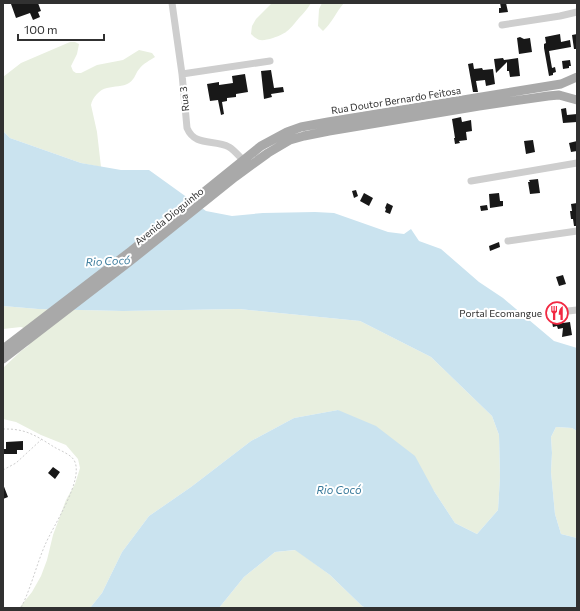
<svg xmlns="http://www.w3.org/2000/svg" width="580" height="611" font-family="Commissioner,sans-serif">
<rect width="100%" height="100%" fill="#fff"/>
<path fill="#e8efdf" d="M272,3H311C308,8 304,13 299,18C290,29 288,33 273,38C262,41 259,42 251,34L252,26L256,19Z
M322,3H344C336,12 332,23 323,31L318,26L319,9Z
M70,42H75L79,44L77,54L71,66L73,71L76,73H81L97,65L123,60L139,50L152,53L155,57C150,60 143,64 140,68C135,73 136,78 129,83C123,87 114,86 107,88C100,89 92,98 91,105L97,132L101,167L81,163L10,138L3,131V77L21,63Z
M3,306L38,309L123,311L239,309L360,321L431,357L492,416L499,435L500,477L498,510L477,534L455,523L434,491L338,410L294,418L251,441L191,487L149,516L122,552L102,593L90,608H19L32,592L41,576L47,560L53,535L66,500L75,484L80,468L78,459L66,445L41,435L16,422L3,419V368L21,351L28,346L32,338L29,330L21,327L3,329Z
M556,427L572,428L577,431V538L561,534L555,514L551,472L552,453L551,437Z
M296,550L330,575L362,606L366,608H219L244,577L275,552Z"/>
<path fill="#cae3ef" d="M3,131L10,138L81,163L121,170H149L206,211L232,216L263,213L315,212L334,213L388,232L404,234L411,229L419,241L441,249L479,282L503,298L554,341L577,348V431L572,428L556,427L551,437L552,453L551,472L555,514L561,534L577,538V608H366L362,606L330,575L295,550L275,552L244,577L219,608H90L102,593L122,552L149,516L191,487L251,441L294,418L338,410L376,426L415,456L434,491L455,523L477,534L498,510L500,477L499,435L492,416L431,357L360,321L239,309L123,311L38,309L3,306Z"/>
<path fill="#181818" d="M15,3H38L41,11L38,12L40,17L33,20L30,13L16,18L11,4Z
M500,3H506L508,12L499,13V8H501Z
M560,34L561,42L570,40L571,47L549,51L552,68L555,67L556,72L553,73V75L549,76L544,48V44L546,43L545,37Z
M577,34V49H574L572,35Z
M520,37L524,39L530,38L532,52L519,54L517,38Z
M503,58L504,60L518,58L520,76L510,77L509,71H507V62L496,73L494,59Z
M570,60L571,66H569V68L563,69L562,61Z
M473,63L474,69L482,68L483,70L493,69L495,84L486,86L485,80L476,81L478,92H473L468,64Z
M271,70L274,88L283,87L284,92L271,94L272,97L264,99L261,71Z
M245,74L248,92L236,94V97L227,98V101L222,102L224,114L221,115L218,100L210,101L207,84L219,82V85L233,83L232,76Z
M566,108L567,115L577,114V122L563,123L561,109Z
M461,117L462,122L471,120L472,131L466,132L467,140L459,141L460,143L455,144L454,138H455L452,119Z
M533,140L535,152L526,154L524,141Z
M577,141V151L571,152L569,143Z
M538,179L540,193L530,194L528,182H530L529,180Z
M356,190L358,196L354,198L352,191Z
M364,193L373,198L369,206L360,201Z
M499,193L500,201H503V206L490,208L489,194Z
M387,203L393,206L390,214L385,212L386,209L385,208Z
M577,203V226H574L573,219H571L570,211H572L571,204Z
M487,205L488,210L481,211L480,206Z
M499,242L500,247L490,251L489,246Z
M563,275L566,284L559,286L556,277Z
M560,315L561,319L563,318V323L570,322L572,335L562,337L563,328L558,329L557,326L553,327L551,317Z
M23,441V450H17V454H3V449H6V442Z
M53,467L60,472L55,479L48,473Z
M3,484L8,497L3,499Z"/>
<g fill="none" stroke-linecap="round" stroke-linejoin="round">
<path stroke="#cecece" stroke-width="1" stroke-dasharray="2 2" stroke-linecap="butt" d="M3,429C8,429 13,429 18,430C31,432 43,440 54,447C61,451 70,454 74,460C85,479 53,526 45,545C36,566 31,588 21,608
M3,470L16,463L42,439"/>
<path stroke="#cecece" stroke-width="7" d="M172,3L182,74L187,128C195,147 214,139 229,147C234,150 239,156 243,160
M502,25L560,16L577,12
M182,74L270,61
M471,181L577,163
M508,241L577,231
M568,311L577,310"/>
<path stroke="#a9a9a9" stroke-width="9" d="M3,349L131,251L261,146L287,132L301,127L328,122L561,84L577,77
M3,359L129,262L235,177L268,153L290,140L304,136L329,131L479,106L548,96L559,95L577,100"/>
</g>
<defs>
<g id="restaurant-ring" transform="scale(1.15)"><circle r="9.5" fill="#fff" stroke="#f22942" stroke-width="1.5"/><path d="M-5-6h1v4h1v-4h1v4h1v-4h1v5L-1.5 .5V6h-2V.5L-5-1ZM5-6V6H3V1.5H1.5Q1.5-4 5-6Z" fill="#f22942"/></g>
</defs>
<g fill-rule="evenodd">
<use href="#restaurant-ring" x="557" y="313"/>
</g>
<g text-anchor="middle" stroke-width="4" stroke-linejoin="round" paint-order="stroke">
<g font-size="10" fill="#313131" stroke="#fff">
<text transform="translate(184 99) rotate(-96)" y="4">Rua 3</text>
<text transform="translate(396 100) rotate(-9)" y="4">Rua Doutor Bernardo Feitosa</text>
<text transform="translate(169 216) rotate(-39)" y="4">Avenida Dioguinho</text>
</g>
<g font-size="10" fill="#313131" stroke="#fff" text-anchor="end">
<text x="542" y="317">Portal Ecomangue</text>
</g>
<g font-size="11" font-style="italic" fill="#38799a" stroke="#fff">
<text transform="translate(108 261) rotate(-3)" y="4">Rio Cocó</text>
<text x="339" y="494">Rio Cocó</text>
</g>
</g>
<rect width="580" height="611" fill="none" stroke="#313131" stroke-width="8"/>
<path d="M18 34v6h86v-6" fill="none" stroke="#313131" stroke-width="2"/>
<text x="24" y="34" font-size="12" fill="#313131" stroke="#ffffff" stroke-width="3" paint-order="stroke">100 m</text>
</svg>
